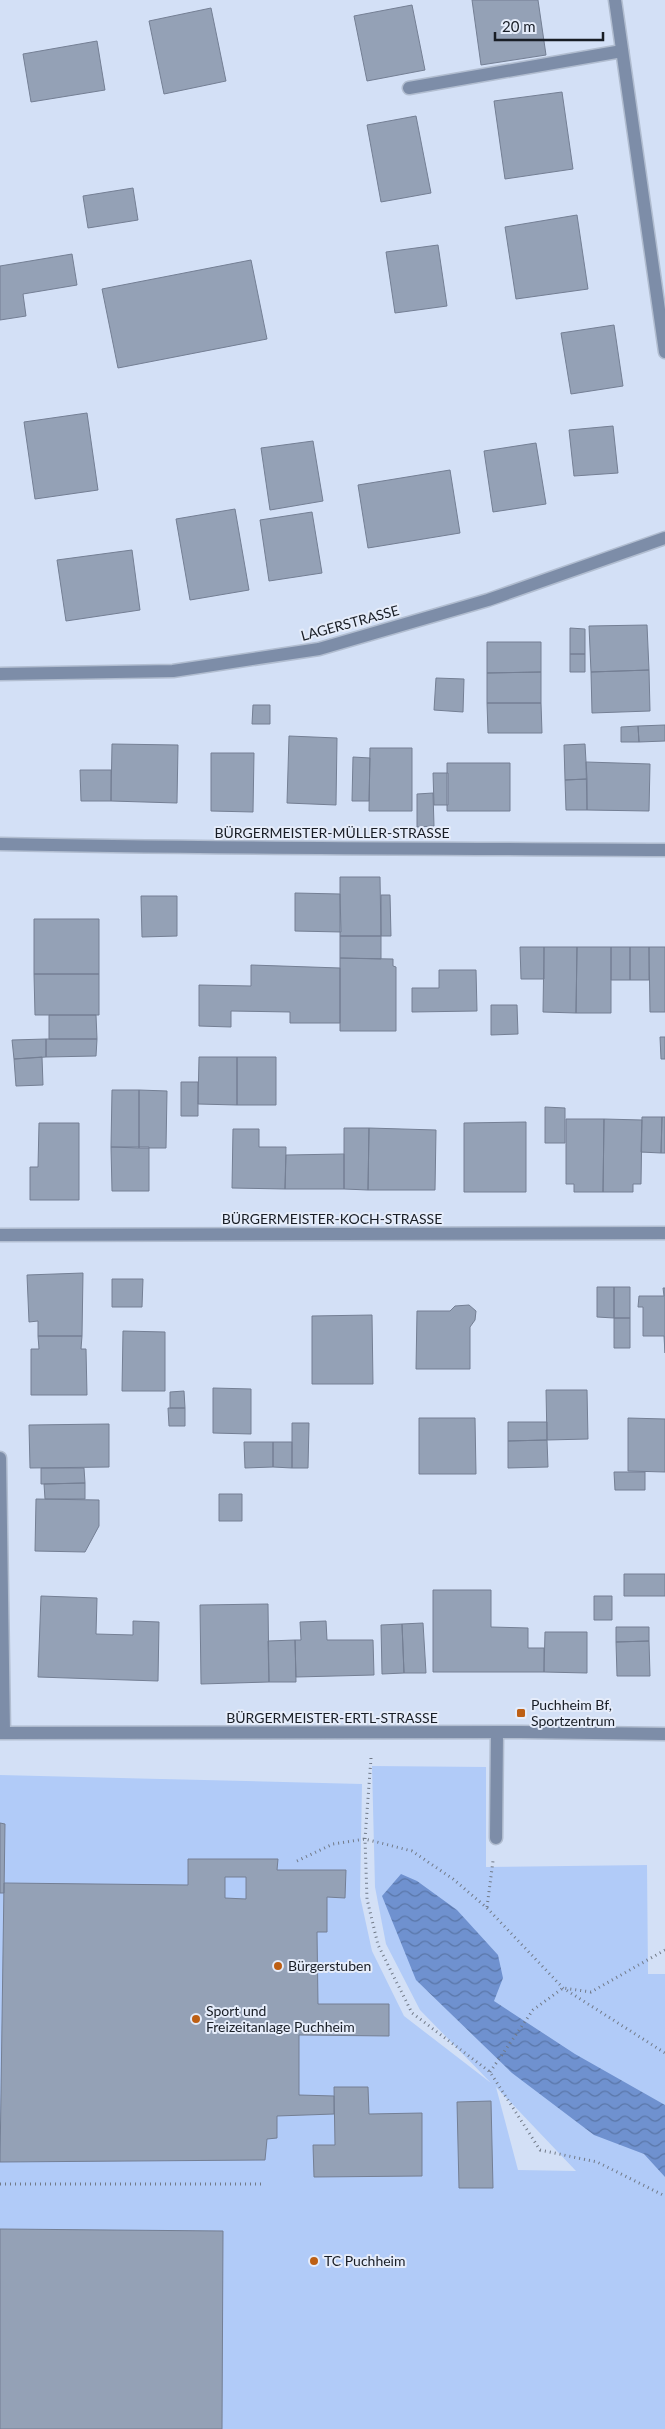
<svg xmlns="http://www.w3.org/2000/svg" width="665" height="2429" font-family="Lato,sans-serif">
<defs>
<pattern id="water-waves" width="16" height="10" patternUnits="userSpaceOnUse" patternTransform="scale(1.25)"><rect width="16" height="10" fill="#6f91cf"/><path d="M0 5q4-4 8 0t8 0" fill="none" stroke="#5a76a8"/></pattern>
</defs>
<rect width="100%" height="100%" fill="#d3e0f6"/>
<path fill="#b1cbf8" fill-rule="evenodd" d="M372,1766L486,1767V1867L647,1865L648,1974H665V2429H0V1775L362,1784L360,1896L372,1951L404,2016L491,2083L420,2010L386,1944L375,1887ZM496,2087L576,2171L518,2170Z"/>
<path fill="url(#water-waves)" d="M401,1874L417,1881L457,1910L498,1955L503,1978L494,2001L575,2054L665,2105V2177L644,2154L594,2135L512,2073L416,1980L382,1896Z"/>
<path fill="#94a1b6" stroke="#747f94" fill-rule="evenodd" d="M472,0H538L546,55L481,65Z
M412,5L425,70L367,81L354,16Z
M211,8L226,81L164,94L149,21Z
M97,41L105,90L31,102L23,54Z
M562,92L573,169L505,179L494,101Z
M416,116L431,193L381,202L367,125Z
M133,188L138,220L88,228L83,196Z
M577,215L588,289L516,299L505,227Z
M438,245L447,306L395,313L386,252Z
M72,254L77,285L23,294L26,316L0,320V266Z
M251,260L267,339L118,368L102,289Z
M614,325L623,386L571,394L561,333Z
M87,413L98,490L35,499L24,422Z
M613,426L618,473L574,476L569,430Z
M313,441L323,501L270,510L261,448Z
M536,443L546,504L493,512L484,451Z
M450,470L460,533L368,548L358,485Z
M235,509L249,590L190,600L176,519Z
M312,512L322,573L269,581L260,520Z
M132,550L140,610L66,621L57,560Z
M647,625L649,670L591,672L589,626Z
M570,628L585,629V654H570Z
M487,642H541V672L487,673Z
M570,654H585V672H570Z
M649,670L650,711L592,713L591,672Z
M541,672V703H487V673Z
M436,678L464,679L463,712L434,710Z
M487,703H541L542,733H488Z
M253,705H270V724H252Z
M665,725V741L639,742L638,726Z
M638,726L639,742H621V727Z
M289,736L337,738L336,805L287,803Z
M112,744L178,745L177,803L111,801Z
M585,744L587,779L565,780L564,745Z
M370,748H412V811H369Z
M211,753H254L253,812L211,811Z
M353,757L370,758L369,801H352Z
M586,762L650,764L649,811L587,810Z
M447,763H510V811H447Z
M80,770H111V801H81Z
M433,773H448V805H434Z
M587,779V810H566L565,780Z
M433,793L434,826L417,827V794Z
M340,877H380L381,936H340Z
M295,893L340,894L341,932L295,931Z
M381,895H390L391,936H381Z
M141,896H177V936L142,937Z
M34,919H99V974H34Z
M340,936H381V959L340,958Z
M520,947H544V979H521Z
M544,947H577L576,1013L543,1012Z
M577,947H611V1013H576Z
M611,947H630V980H611Z
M630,947H649V980H630Z
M649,947H665V1012H650Z
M340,958L393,959V966L396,967V1031H340Z
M251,965L340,968V1023H290V1012L231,1011V1027L199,1026V985L251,986Z
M439,970H476L477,1011L412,1012V988H439Z
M34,974H99V1015H35Z
M491,1005H517L518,1034L491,1035Z
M49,1015H96L97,1039H49Z
M660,1037H665V1059H661Z
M46,1039V1057L14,1059L12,1040Z
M46,1039H97L96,1056L46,1057Z
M42,1057L43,1085L16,1086L14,1059Z
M199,1057H237V1105L198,1104Z
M237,1057H276V1105H237Z
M181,1082H198V1116H181Z
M112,1090H139V1148L111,1147Z
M139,1090L167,1091L166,1148H139Z
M545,1107L565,1108V1143H545Z
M642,1117H662L661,1153L641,1152Z
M662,1117H665V1153H661Z
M566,1119H604L603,1192H574V1184H566Z
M604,1119L642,1120L641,1184H633V1192H603Z
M526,1122V1192H464V1123Z
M39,1123H79V1200H30V1167H38Z
M344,1128H369L368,1190L344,1189Z
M369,1128L436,1130L435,1190H368Z
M233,1129H259V1147H286L285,1189L232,1188Z
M111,1147H149V1191H112Z
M344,1154V1189H285L286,1155Z
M83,1273L82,1336H38V1321L29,1322L27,1275Z
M112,1279H143L142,1307H112Z
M597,1287H614V1318L597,1317Z
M614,1287H630V1318H614Z
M663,1288H665V1353L664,1336H643V1307H638L639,1296H664Z
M469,1305L476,1311L475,1320L470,1327V1369H416L417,1311H450L455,1306Z
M372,1315L373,1384H312V1316Z
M614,1318H630V1348H614Z
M123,1331L165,1332V1391H122Z
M38,1336H82L81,1349H86L87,1395H31V1349H39Z
M213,1388L251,1389V1434L213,1433Z
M546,1390H587L588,1439L547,1440Z
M184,1391L185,1408H170V1392Z
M168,1408H185V1426H169Z
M419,1418H475L476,1474H419Z
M628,1418L665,1419V1472L628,1471Z
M508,1422H547V1440L508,1441Z
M292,1423H309L308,1468H292Z
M109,1424V1467L30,1468L29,1425Z
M547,1440L548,1467L508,1468V1441Z
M244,1442H273V1467L245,1468Z
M273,1442H292V1468L273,1467Z
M41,1468H84L85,1483L41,1484Z
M614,1472H645V1490H615Z
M85,1483V1499H45L44,1484Z
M219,1494H242V1521H219Z
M36,1499L99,1500V1526L85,1552L35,1551Z
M624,1574H665V1596H624Z
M433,1590H491V1627L528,1628V1648H544V1672H433Z
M41,1596L97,1598L96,1634L133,1635V1621L159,1622L158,1681L38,1677Z
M594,1596H612V1620H594Z
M268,1604L269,1682L201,1684L200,1605Z
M326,1621L327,1640H373L374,1675L296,1677L295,1640H301L300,1622Z
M423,1623L426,1673H404L402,1624Z
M402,1624L404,1673L382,1674L381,1625Z
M616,1627H649V1641L616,1642Z
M545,1632H587V1673L544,1672Z
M295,1640L296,1682H269L268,1641Z
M649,1641L650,1676H617L616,1642Z
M0,1823L5,1824L4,1893H0Z
M188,1859H278L277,1870H346L345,1898L327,1897V1932H317L318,2004H389V2036L299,2035V2095L334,2096V2114L277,2116V2138L267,2139L265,2160L0,2162L4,1883L188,1885ZM225,1877H246V1899L225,1898Z
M334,2087H368L369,2114L422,2113V2176L314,2177L313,2145H335Z
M491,2101L493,2188H459L457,2102Z
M0,2229L223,2231L222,2429H0Z"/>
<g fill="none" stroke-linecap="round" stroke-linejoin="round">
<g stroke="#b1bdd0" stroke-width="15">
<path id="service" d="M409,88L622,51
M496,1838L497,1733"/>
</g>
<g stroke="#b1bdd0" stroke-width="15">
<path id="minor" d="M615,0L665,352
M0,844C222,849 443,848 665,850
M0,1235L665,1233
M0,1458L4,1733
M0,1733L521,1732L665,1734"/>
</g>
<g stroke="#b1bdd0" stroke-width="15">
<path id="tertiary" d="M0,674L173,671L319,649L488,600L665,538"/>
</g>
<path stroke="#717a88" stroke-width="3" stroke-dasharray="1 4" stroke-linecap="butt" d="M371,1758L365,1839L367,1899L378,1945L412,2013L490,2072L540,2150L597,2162L665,2196
M297,1861L333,1844L365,1839L412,1851L453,1879L487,1908L563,1988L665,2053
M487,1907L493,1861
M490,2072L533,2010L563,1988L591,1992L665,1950
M0,2184H261"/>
<use href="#service" stroke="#7d8da8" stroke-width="12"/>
<use href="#minor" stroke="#7d8da8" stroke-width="12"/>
<use href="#tertiary" stroke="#7d8da8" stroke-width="12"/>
</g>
<g fill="#bd5f14" stroke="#e5ecfa" stroke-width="2">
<rect x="516" y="1708" width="10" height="10" rx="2.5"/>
<circle cx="278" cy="1966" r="5"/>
<circle cx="196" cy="2019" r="5"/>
<circle cx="314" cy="2261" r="5"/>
</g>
<g text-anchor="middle" stroke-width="4" stroke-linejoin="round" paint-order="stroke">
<g font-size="14" fill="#181d25" stroke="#e5ecfa">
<text transform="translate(350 623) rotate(-15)" y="5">LAGERSTRASSE</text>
<text x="332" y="838">BÜRGERMEISTER-MÜLLER-STRASSE</text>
<text x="332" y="1224">BÜRGERMEISTER-KOCH-STRASSE</text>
<text x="332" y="1723">BÜRGERMEISTER-ERTL-STRASSE</text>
</g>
<g font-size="14" fill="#181d25" stroke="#e5ecfa" text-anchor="start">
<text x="531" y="1710">Puchheim Bf,<tspan x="531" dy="16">Sportzentrum</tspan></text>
<text x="288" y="1971">Bürgerstuben</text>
<text x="206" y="2016">Sport und<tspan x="206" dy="16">Freizeitanlage Puchheim</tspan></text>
<text x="324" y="2266">TC Puchheim</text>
</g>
</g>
<path d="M495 32v8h108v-8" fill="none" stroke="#181d25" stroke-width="2.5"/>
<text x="502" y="32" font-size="15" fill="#181d25" stroke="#e5ecfa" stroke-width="4" paint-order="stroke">20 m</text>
</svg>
